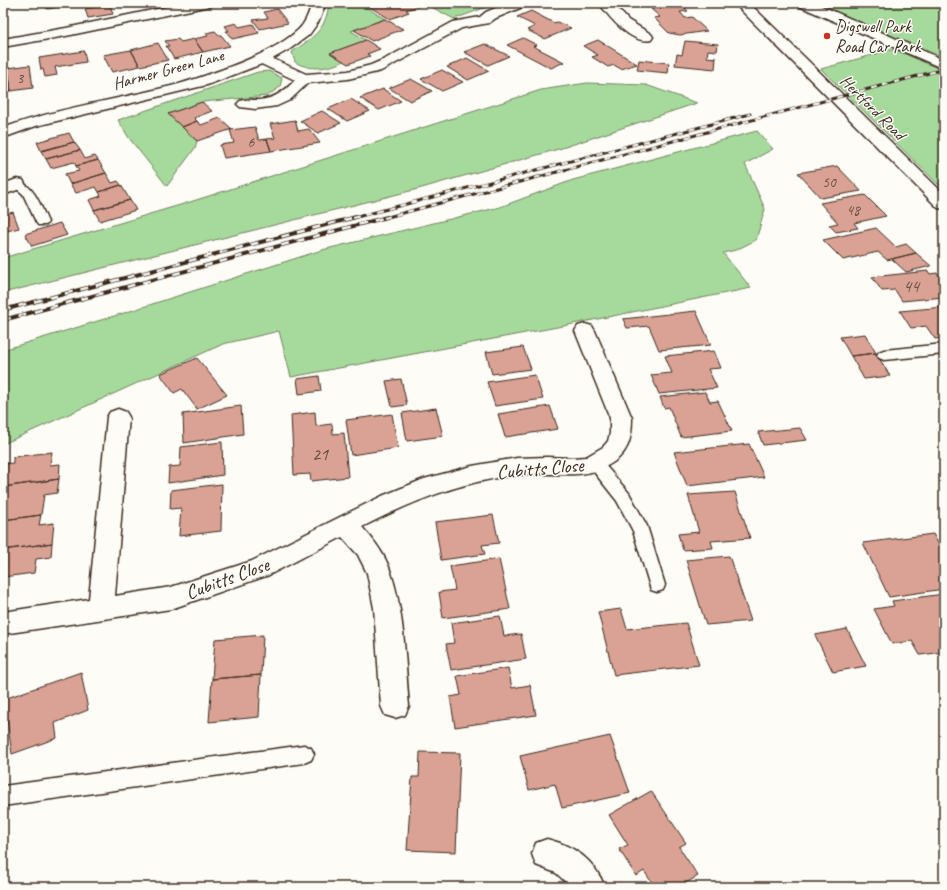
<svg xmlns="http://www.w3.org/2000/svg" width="947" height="890" font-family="Caveat,sans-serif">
<rect width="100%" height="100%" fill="#fdfcf7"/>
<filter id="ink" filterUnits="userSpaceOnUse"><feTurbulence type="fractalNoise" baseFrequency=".025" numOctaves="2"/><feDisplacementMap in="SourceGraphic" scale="8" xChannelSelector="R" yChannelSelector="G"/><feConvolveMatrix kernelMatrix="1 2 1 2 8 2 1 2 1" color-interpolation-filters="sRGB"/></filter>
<g filter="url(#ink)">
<path fill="#a6da9c" stroke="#70825d" d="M329,3H378L366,7L385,19L351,31L366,40L331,53L344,61C328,69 310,71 295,62L292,52C314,37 326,30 329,3Z
M424,3H498L454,19Z
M817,3H944V58Z
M894,49L944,71V190L821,69Z
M269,71L282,78L280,87L267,96L202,102L168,114L197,141L195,148L167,186L129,138L118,120L258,72Z
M587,83L646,85L697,103L562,148L418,189L3,293V258L190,202L541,90Z
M757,131L773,149L745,164L765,209L756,240L736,250L723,253L751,288L568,325L291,377L279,331L223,344L3,444V350L124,313L322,250L500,207L573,180Z"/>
<path fill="#daa295" stroke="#3b2a1e" d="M45,3H86L47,9Z
M378,3L396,4L414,3L419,6L406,10L409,12L390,19L368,6Z
M681,4L688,11L680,12L685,18L692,17L707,31L680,35L669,33L654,18L660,17L651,9Z
M110,5L113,14L88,18L85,9Z
M277,9L288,23L260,29L253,20L268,18L264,12Z
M531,11L554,23L557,22L571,28L545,39L527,30L535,26L517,17Z
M385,19L403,29L372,41L354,30Z
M236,23L239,27L253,24L259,33L232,39L226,31H229L225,26Z
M215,31L219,35H221L230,46L203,52L194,39L208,36L206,33Z
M523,38L537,45L533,46L564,62L551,68L507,45Z
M178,39L181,42L194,39L203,52L174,59L166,46H169L165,41Z
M366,40L380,49L367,54L370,56L348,64L330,53Z
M598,40L637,64L621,69L614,65L608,67L592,57L598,55L583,46Z
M685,41L718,44L717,51L708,50L707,57L716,58L715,69L675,65L677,54L682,55Z
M158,43L168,60L140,66L131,50Z
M485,44L509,56L488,65L464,52Z
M131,50L140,66L112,72L103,55Z
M84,51L86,62L55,67L57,75L45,77L43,69L41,70L39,58Z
M467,58L489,71L468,80L447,67Z
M639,60L669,63L668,73L637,70Z
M30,65L33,88L11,91L8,68Z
M8,68L11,91L3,93V69Z
M442,70L463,82L442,91L421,79Z
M411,79L432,91L410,101L389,88Z
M383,89L401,101L379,110L360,98Z
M351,99L370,111L347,121L328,109Z
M202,102L212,111L194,118L197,121L182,127L168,114Z
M322,111L341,123L318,133L300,121Z
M220,118L232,129L197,141L182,127L197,121L201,125Z
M295,120L298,131L309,129L320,143L271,151L267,139L275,138L270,124Z
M255,127L259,140L267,139L271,151L224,158L220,145L234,143L230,130Z
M69,133L74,142L41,151L37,142Z
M74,142L80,150L46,159L41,151Z
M80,150L85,159L95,156L98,160L76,166L74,162L51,168L46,159Z
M98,160L106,173L70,184L65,174L79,171L76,166Z
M837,166L861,191L821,198L798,173Z
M106,173L112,183L118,181L121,185L99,192L96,187L76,193L70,184Z
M121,185L130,200L94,210L89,200L101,196L99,192Z
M865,195L886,216L854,223L858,228L836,232L829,225L838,223L820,203Z
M130,200L136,210L100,221L94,210Z
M13,212L19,228L3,232V215Z
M60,223L67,235L32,246L25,234Z
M876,228L896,247L906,244L916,253L887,260L878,252L843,260L823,240Z
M916,253L931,266L906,272L892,259Z
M928,271L930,274L937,273L944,282V297L902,301L895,290L882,291L872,277Z
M944,307V338L935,339L926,326L911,328L900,311Z
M696,311L711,345L659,350L649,326L627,328L623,319Z
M865,334L876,353L851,356L840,337Z
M523,347L531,369L492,374L486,352Z
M714,351L721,368L708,369L717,388L659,394L651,375L672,373L665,356Z
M876,353L890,376L864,379L851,356Z
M197,358L227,395L197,409L182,389L174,393L160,374Z
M535,375L543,399L495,406L487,382Z
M319,376L321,391L299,394L297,379Z
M401,379L407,405L392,407L386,381Z
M705,392L710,402L718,401L732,431L681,437L669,407L664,408L660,397Z
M241,406L243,434L184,443L183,414Z
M550,406L558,429L505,437L498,414Z
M436,408L443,436L407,441L402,413Z
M315,412L316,426L332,424L333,434L344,433L348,477L311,481L310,474L294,475L291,415Z
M392,414L398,448L351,455L346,420Z
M800,428L807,440L763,445L758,432Z
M222,442L223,475L168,483L169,467L180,466L181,447Z
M749,444L764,477L687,486L674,452Z
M52,452L50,465L60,464L59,479L3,487V464L13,463V457Z
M59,479L57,493L44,495L41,515L3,520V487Z
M222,484L221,531L179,536L181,508L170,509L171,490Z
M735,492L750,538L711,541L713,548L683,550L678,534L699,532L688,495Z
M41,515L39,525L54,523L52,543L3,550V520Z
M493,515L499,543L482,545L485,554L441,560L435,522Z
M933,534L944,554V589L889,597L863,543Z
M52,543L51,557L36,559L34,573L3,577V550Z
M729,556L751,621L706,625L686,560Z
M499,559L510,609L443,618L439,592L455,590L450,566Z
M944,594V652L920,655L912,641L892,644L874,609L894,606L892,601Z
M621,609L627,629L686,623L699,665L614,675L598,612Z
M500,616L504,636L521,634L526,659L451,670L446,644L454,643L451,623Z
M847,629L866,666L833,672L815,635Z
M263,635L261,675L212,679L215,639Z
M508,668L512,688L530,685L536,715L455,727L450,697L461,695L457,676Z
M81,672L88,710L55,723L57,738L12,754L4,699Z
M261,675L259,717L209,722L212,679Z
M3,692L7,718L3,719Z
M610,736L630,793L562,808L555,784L529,790L520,756Z
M420,752L460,753L456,852L407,850L412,777H419Z
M651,791L686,843L679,847L698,876L679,887H655L644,871L636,876L619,849L628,845L609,815Z"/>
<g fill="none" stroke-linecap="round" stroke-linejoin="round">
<g stroke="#3b2a1e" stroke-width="3">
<path id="service" d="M17,181C35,185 41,207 48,222L46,225H38L36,222L23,194L11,184L13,182Z
M944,344V354L884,360L879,358L877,355L879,352L884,350Z
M594,456L599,458L629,493L647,526L665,585L663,590L657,592L651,590L633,531L617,501L586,462L589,458Z
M304,745L311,748L314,754L311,760L304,763L3,806V786Z"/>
</g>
<g stroke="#3b2a1e" stroke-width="3">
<path id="minor" d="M508,3H527L525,6L496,18L489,23L462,28L381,71L348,79L308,83L290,100L277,106L255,109L240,107L237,104L240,101C246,99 252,100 259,100C274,99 285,91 295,80L257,62L255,59L257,56L262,55L267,56L306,74L348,71L371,65L385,59L453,22L480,17L486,12Z
M599,3H613L628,20L651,34L653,37L651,40C632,45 609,17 599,3Z
M797,3H815L944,60V69L799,6Z
M17,179L23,180L25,184L23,188L3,195V184Z
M585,324L592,326L595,331L632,418C632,440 628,455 607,466C586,477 570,474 548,474C538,473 527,474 517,475C459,482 413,501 362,527C374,540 386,556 391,573C405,615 405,662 409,706L405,715L395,718L385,715L381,706L374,608L367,573L358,555L342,537L269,575L171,609L3,634V612L89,599L107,417L110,412L118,409L126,412L129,417L115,596L171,587L252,561L382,496L424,479L472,466L517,458L547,457L572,458L586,457L603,447L608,441L610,433V418L575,331L578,326Z
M547,839C575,846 594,860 605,887H571L556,873L536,865L532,854L536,843Z"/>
</g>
<g stroke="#3b2a1e" stroke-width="3">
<path id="tertiary" d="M186,3H212L210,6L205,7L66,36L3,47V39L66,28Z
M312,3H326L319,21L309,35L290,49L267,62L207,85L36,126L3,138V128C57,108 115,100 171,86C192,81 212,73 232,66C255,57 279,47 298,30C306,23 309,12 312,3Z
M734,3H749L944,194V209L938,208Z"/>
</g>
<use href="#service" fill="#fdfcf7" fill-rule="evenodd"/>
<use href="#minor" fill="#fdfcf7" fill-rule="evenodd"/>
<use href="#tertiary" fill="#fdfcf7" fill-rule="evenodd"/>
<g stroke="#3b2a1e" stroke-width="3">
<path id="rail-far1" d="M353,218L750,114
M384,218L944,69"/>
</g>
<g stroke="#3b2a1e" stroke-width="4">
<path id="rail" d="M3,310L356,217
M3,320L387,217"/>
</g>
<use href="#rail-far1" stroke="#fdfcf7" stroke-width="2" stroke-dasharray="6" stroke-linecap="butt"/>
<use href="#rail" stroke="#fdfcf7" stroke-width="2.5" stroke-dasharray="8" stroke-linecap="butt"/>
</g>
</g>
<circle fill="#c8321e" stroke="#fdfcf7" stroke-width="1.5" cx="827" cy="36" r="4"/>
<g text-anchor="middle" stroke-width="3" stroke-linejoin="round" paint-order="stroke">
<g font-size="15" fill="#63483c">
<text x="20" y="83">3</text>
<text x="251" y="147">6</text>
<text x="829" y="187">50</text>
<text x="853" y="215">48</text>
</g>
<g font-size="17" fill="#3b2a1e" stroke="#fdfcf7" text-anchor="start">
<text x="835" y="32">Digswell Park<tspan x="835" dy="20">Road Car Park</tspan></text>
</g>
<g font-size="17" fill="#3b2a1e" stroke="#fdfcf7">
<text transform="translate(168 69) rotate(-15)" y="6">Harmer Green Lane</text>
<text transform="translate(873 107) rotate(45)" y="6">Hertford Road</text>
</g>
<g font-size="18" fill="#63483c">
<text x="911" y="292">44</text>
<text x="320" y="460">21</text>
</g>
<g font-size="20" fill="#3b2a1e" stroke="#fdfcf7">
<text transform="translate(540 468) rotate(-5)" y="7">Cubitts Close</text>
<text transform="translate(227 578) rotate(-20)" y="7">Cubitts Close</text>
</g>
</g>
<rect width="947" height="890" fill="none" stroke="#fdfcf7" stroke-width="16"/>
<rect x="8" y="8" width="931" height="874" fill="none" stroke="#3b2a1e" stroke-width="1.5" filter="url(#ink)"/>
</svg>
